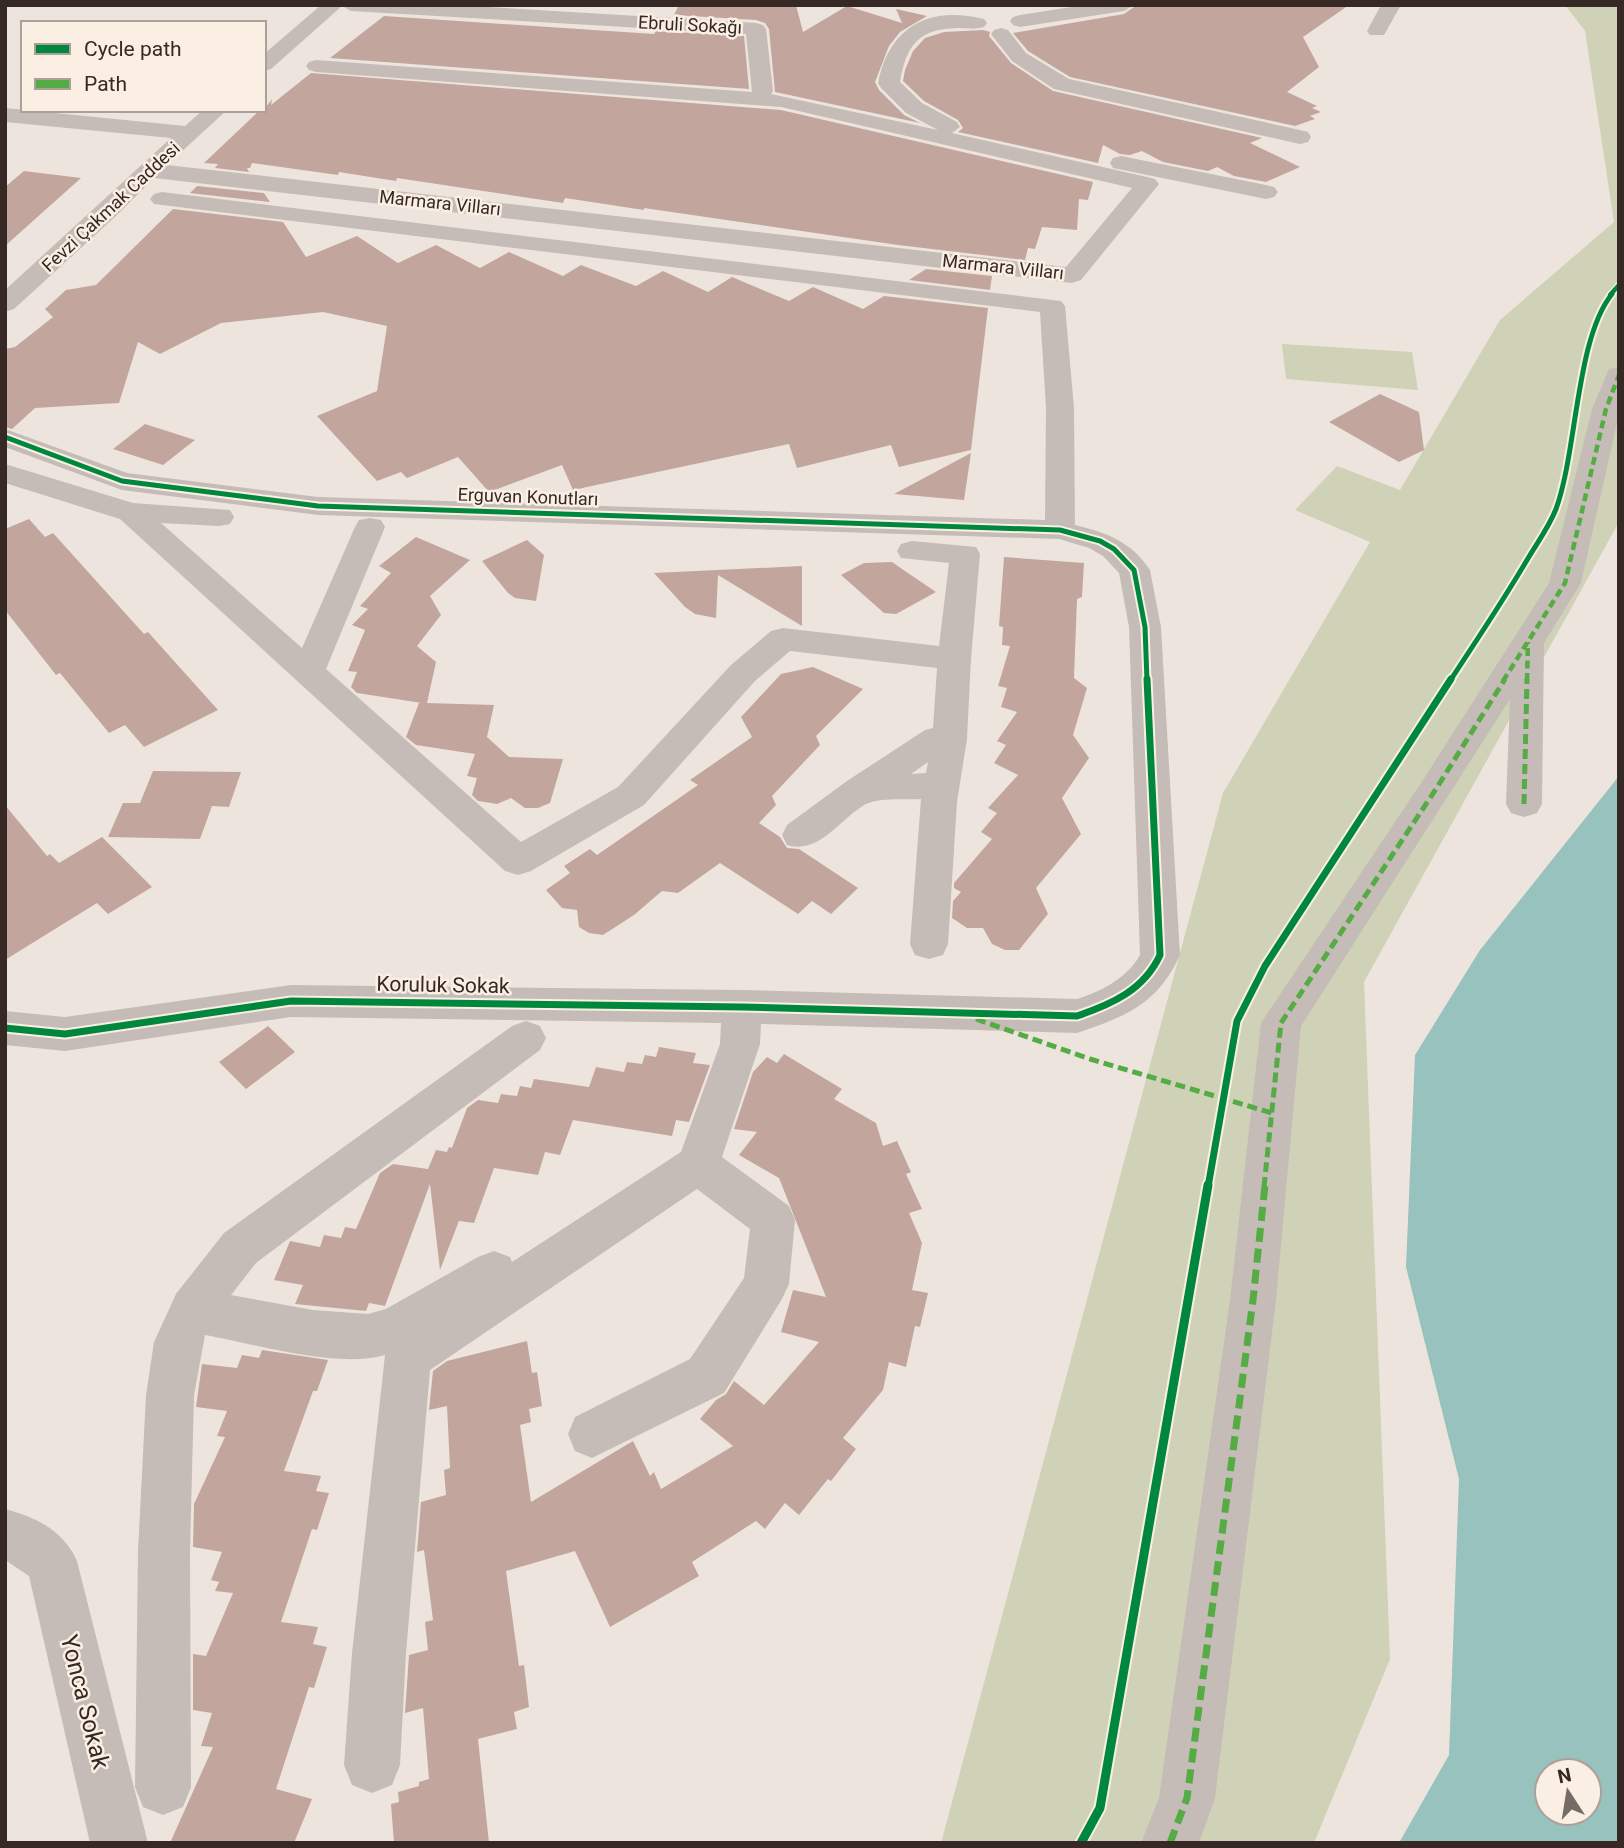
<svg xmlns="http://www.w3.org/2000/svg" width="1624" height="1848" font-family="Roboto,sans-serif">
<rect width="100%" height="100%" fill="#ede5dd"/>
<path fill="#cfd2b6" d="M1565,5H1619V522L1364,982L1390,1659L1314,1843H941L1223,793L1370,542L1295,510L1337,466L1400,490L1500,320L1614,222L1585,31Z
M1282,344L1412,352L1418,390L1286,379Z"/>
<path fill="#98c2be" fill-rule="evenodd" d="M1619,776V1843H1399L1449,1755L1459,1479L1406,1267L1415,1055L1480,950ZM1547,1771H1589V1813H1547Z"/>
<path fill="#c2a69e" d="M679,5H796L803,32L847,6L902,23L896,9L927,16L900,32L889,46L875,82L879,90L904,115L920,123L775,92L769,29L765,23L756,20L674,15Z
M1137,5H1349L1303,37L1319,67L1287,92L1317,106L1312,108L1321,112L1310,116L1315,119L1295,126L1070,77L1028,51L1013,33L1124,14Z
M384,16L654,34L656,31L744,36L749,89L330,58Z
M983,30L990,32L989,36L1011,63L1053,91L1262,138L1250,143L1300,167L1266,182L1234,176L1217,167L1208,171L1163,162L1142,151L1130,155L1120,154L1103,145L1098,163L958,132L963,128L958,120L924,101L903,81L905,70L913,51L925,38L944,32Z
M311,73L781,110L1093,182L1088,200L1079,199L1077,230L1042,227L1035,249L1028,248L1025,260L898,245L644,208V210L565,198L563,203L397,178L396,181L339,172L338,175L252,163L250,168H247L249,172L215,168L218,164L204,163L260,110H264L272,99L271,105Z
M24,171L81,178L5,246V187Z
M197,186L264,193L270,202L190,193Z
M173,209L283,222L306,257L357,236L398,263L436,245L480,268L509,252L563,276L581,265L636,286L663,271L708,292L732,277L789,301L813,287L863,309L884,296L988,308L971,450L899,467L891,445L797,468L789,444L573,490L562,465L489,492L458,457L407,478L401,472L377,481L317,416L377,391L387,326L323,312L221,323L160,354L138,342L119,403L35,408L12,429L5,427V349L15,347L53,317L45,309L66,290L96,285Z
M926,269L992,276L990,290L909,280Z
M1380,394L1419,412L1424,450L1399,462L1329,422Z
M145,424L195,440L163,465L113,449Z
M971,453L964,500L894,494Z
M29,519L45,537L53,533L144,634L148,632L218,710L144,747L125,725L109,733L60,673L56,675L5,610V529Z
M416,537L470,560L430,596L441,615L417,646L436,662L427,703L494,705L487,737L509,757L563,759L550,803L538,808H525L511,798L497,804L478,801L472,795L477,778L467,776L475,754L416,745L406,737L419,703H422L357,693L351,687L357,672L348,671L365,630L352,625L368,609L360,606L391,573L379,566Z
M527,540L544,555L536,601L515,598L508,593L482,561Z
M1004,557L1084,563L1082,597L1077,599L1074,678L1087,688L1073,735L1089,758L1062,798L1081,834L1036,888L1048,914L1019,950H1005L992,944L983,928H967L952,918L953,901L961,892L954,888V883L992,839L981,832L997,813L988,808L1018,775L994,763L1006,745L997,741L1017,712L1001,707L1007,688L998,686L1010,646L1002,645L1003,627L999,626Z
M892,562L902,569L936,592L896,614L884,613L841,575L864,563Z
M802,566V626L718,575L716,618L695,614L685,607L654,573Z
M813,667L863,689L816,736L820,745L772,796L776,805L759,823L780,837L787,848L799,849L858,888L831,914L812,901L798,914L720,863L678,893L662,891L634,915L603,935L589,933L579,927L577,910L562,908L546,890L570,873L564,866L590,849L597,855L698,785L690,780L752,737L741,717L781,674Z
M153,771L241,772L229,807L212,806L200,839L108,837L123,803H140Z
M5,805L47,856L50,854L59,863L102,837L152,887L108,914L97,903L5,960Z
M268,1026L295,1052L246,1089L219,1062Z
M659,1047L696,1053L693,1063L710,1065L689,1122L676,1120L672,1136L573,1120L560,1155L545,1152L538,1175L494,1168L474,1223L459,1221L440,1270L430,1184L385,1306L369,1303L366,1311L295,1304L303,1285L274,1280L290,1241L320,1247L324,1235L341,1238L345,1227L356,1229L380,1173L393,1164L428,1169L436,1150L447,1152L449,1147L452,1148L467,1108L478,1100L498,1103L501,1094L517,1096L520,1086L531,1088L534,1079L589,1087L596,1067L624,1072L627,1062L642,1064L645,1055L656,1057Z
M784,1054L842,1089L834,1099L876,1123L883,1146L897,1141L911,1172L906,1174L922,1209L909,1213L922,1243L912,1290L928,1293L920,1327L915,1326L906,1367L889,1362L883,1390L843,1438L856,1449L831,1481L828,1479L799,1515L785,1503L765,1529L756,1521L692,1562L699,1576L610,1627L575,1551L506,1571L519,1666L524,1665L529,1707L514,1712L517,1729L478,1739L489,1843H394L391,1804L399,1802L398,1792L419,1786V1782L429,1779L423,1708L405,1713L409,1655L428,1650L425,1622L433,1620L424,1550L417,1552L421,1502L446,1495L444,1470L450,1468L447,1406L429,1410L433,1371L447,1361L527,1341L532,1373L537,1372L542,1406L529,1409L531,1422L520,1425L531,1502L633,1441L650,1476L654,1472L661,1489L733,1446L700,1419L716,1400L726,1394L734,1381L764,1405L819,1342L781,1332L793,1290L826,1297L779,1178L739,1155L757,1132L734,1129L753,1072L767,1057L777,1063Z
M262,1350L328,1360L317,1391H313L284,1471L321,1476L316,1491L329,1493L317,1530L312,1529L281,1622L318,1627L313,1644L327,1647L314,1688L309,1687L276,1789L312,1799L294,1843H170L213,1747L201,1746L212,1713L193,1710V1654L206,1656L233,1593L215,1591L219,1582L211,1580L222,1552L193,1547L194,1504L225,1437L217,1436L227,1411L196,1407L202,1364L237,1368L242,1355L259,1358Z"/>
<g fill="none" stroke-linecap="round" stroke-linejoin="round">
<path fill="#c5bcb7" fill-rule="evenodd" d="M321,5H455L756,23L763,25L766,29L773,91L771,94L938,130L906,113L881,88L878,83C889,27 928,5 984,19L987,23L984,27C975,30 966,28 957,28C918,29 906,46 900,82L922,103L957,122L960,127L952,133L1147,177L1155,179L1159,184L1081,280L1072,283L154,178L116,216L14,309L5,312V290L171,138L5,122V108L185,126L203,110H227L167,165L1066,267L1132,188L781,107L316,72L309,70L306,66L309,62L316,60L752,92L746,34L351,11L342,6L271,69L264,71V54Z
M1084,5H1134L1124,11L1020,27L1013,25L1010,21L1013,17L1020,15Z
M1381,5H1401L1384,35H1370L1367,31Z
M1001,28L1008,30L1026,53L1069,79L1300,130L1308,132L1311,137L1308,142L1300,144L1054,89L1012,61L991,34L994,30Z
M1121,156L1266,185L1274,187L1278,192L1274,197L1266,199L1113,168L1110,163L1113,158Z
M162,192L1061,301L1065,306L1074,408L1075,525C1107,533 1131,541 1150,570L1161,627L1180,955C1157,1005 1126,1016 1077,1033L761,1024L760,1044L722,1157L789,1206L795,1220L789,1284L782,1299L724,1393L592,1458L575,1451L568,1434L575,1417L690,1359L744,1278L750,1229L697,1189L430,1370L406,1653L400,1765L392,1785L372,1793L352,1785L344,1765L352,1653L385,1355C337,1369 255,1344 205,1335L194,1395L190,1551L191,1787L183,1807L163,1815L143,1807L135,1787L138,1551L146,1395L154,1342L176,1294L224,1233L512,1026L526,1021L540,1026L546,1038L540,1050L256,1263L231,1295L313,1310L368,1314L386,1309L478,1257L494,1251L510,1257L512,1262L681,1152L720,1044L721,1023L291,1017L65,1051L5,1045V1011L65,1017L291,985L742,990L1077,999C1102,991 1127,978 1140,955L1129,627L1119,573L1103,556L1089,548L1059,539L318,515L122,490L5,447V429L127,473L318,497L1045,520L1046,408L1040,312L154,204L150,199L154,194Z
M1619,367V414L1581,583L1544,643L1542,804L1537,813L1524,817L1511,813L1506,804L1510,699L1301,1026L1276,1300L1215,1798L1199,1843H1141L1159,1798L1230,1300L1261,1023L1423,780L1549,583L1592,409L1609,369Z
M5,464L133,503L230,510L234,517L230,524L219,526L161,523L302,648L355,527L359,520L370,518L381,520L385,527L326,669L521,842L618,787L731,665L771,631L783,628L939,646L949,563L901,558L897,551L901,544L912,541L976,547L980,554L971,659L967,739L957,802L948,944L943,955L929,959L915,955L910,944L921,799C906,800 880,797 866,804C840,818 820,855 787,845L782,835L787,825L847,781L925,730L933,728L937,668L790,651L755,681L644,805L531,871L518,875L505,871L120,519L5,483ZM928,762L926,773L911,774Z
M5,1509C36,1517 64,1531 77,1561L148,1843H90L29,1576L5,1560Z"/>
<path stroke="#55ab44" stroke-width="4.5" stroke-dasharray="8 4.5" stroke-linecap="butt" d="M1503,681L1565,583L1606,409L1619,375
M1527,681L1528,642"/>
<path stroke="#55ab44" stroke-width="5" stroke-dasharray="10 5" stroke-linecap="butt" d="M1524,804L1527,679
M976,1019L1090,1059L1272,1113
M1264,1187L1281,1023L1436,789L1505,679"/>
<path stroke="#55ab44" stroke-width="7" stroke-dasharray="14 7" stroke-linecap="butt" d="M1170,1843L1187,1798L1253,1300L1265,1185"/>
<g stroke="#fbefe4" stroke-width="7">
<path id="cycleway-far3" d="M1610,295L1619,285"/>
</g>
<g stroke="#fbefe4" stroke-width="9">
<path id="cycleway-far2" d="M5,437L122,481L318,506L1060,530L1100,541L1114,549L1134,570L1145,627L1147,681
M1450,681C1476,641 1503,601 1527,560C1537,543 1549,527 1556,509C1577,452 1576,338 1612,294"/>
</g>
<g stroke="#fbefe4" stroke-width="11">
<path id="cycleway-far1" d="M5,1028L65,1034L291,1001L742,1007L1077,1016C1112,1004 1144,990 1160,955L1147,679
M1208,1187L1237,1021L1265,966L1451,679"/>
</g>
<g stroke="#fbefe4" stroke-width="13">
<path id="cycleway" d="M1081,1843L1100,1808L1208,1185"/>
</g>
<use href="#cycleway-far3" stroke="#00873e" stroke-width="4.5"/>
<use href="#cycleway-far2" stroke="#00873e" stroke-width="5"/>
<use href="#cycleway-far1" stroke="#00873e" stroke-width="7"/>
<use href="#cycleway" stroke="#00873e" stroke-width="9"/>
</g>
<g text-anchor="middle" stroke-width="5" stroke-linejoin="round" paint-order="stroke">
<g font-size="18" fill="#362925" stroke="#fbefe4">
<text transform="translate(690 25) rotate(3)" y="6">Ebruli Sokağı</text>
<text transform="translate(440 203) rotate(6)" y="6">Marmara Vilları</text>
<text transform="translate(111 207) rotate(-43)" y="6">Fevzi Çakmak Caddesi</text>
<text transform="translate(1003 267) rotate(6)" y="6">Marmara Vilları</text>
<text transform="translate(528 497) rotate(2)" y="6">Erguvan Konutları</text>
</g>
<g font-size="21" fill="#362925" stroke="#fbefe4">
<text transform="translate(443 985) rotate(1)" y="7">Koruluk Sokak</text>
</g>
<g font-size="24" fill="#362925" stroke="#fbefe4">
<text transform="translate(85 1702) rotate(76)" y="8">Yonca Sokak</text>
</g>
</g>
<rect width="1624" height="1848" fill="none" stroke="#362925" stroke-width="14"/>
<rect x="21" y="21" width="245" height="91" fill="#fbefe4" stroke="#aca098" stroke-width="2"/>
<rect x="35" y="44" width="35" height="10" fill="#00873e" stroke="#aca098" stroke-width="2"/>
<text x="84" y="56" font-size="21" fill="#362925">Cycle path</text>
<rect x="35" y="79" width="35" height="10" fill="#55ab44" stroke="#aca098" stroke-width="2"/>
<text x="84" y="91" font-size="21" fill="#362925">Path</text>
<g transform="translate(1568 1792) rotate(348)"><circle r="33" fill="#fbefe4" stroke="#aca098" stroke-width="2"/>
<path d="M0-5L12 26L0 18L-12 26Z" fill="#766b65"/>
<text y="-10" font-size="19" font-weight="bold" text-anchor="middle" fill="#362925">N</text>
</g>
</svg>
